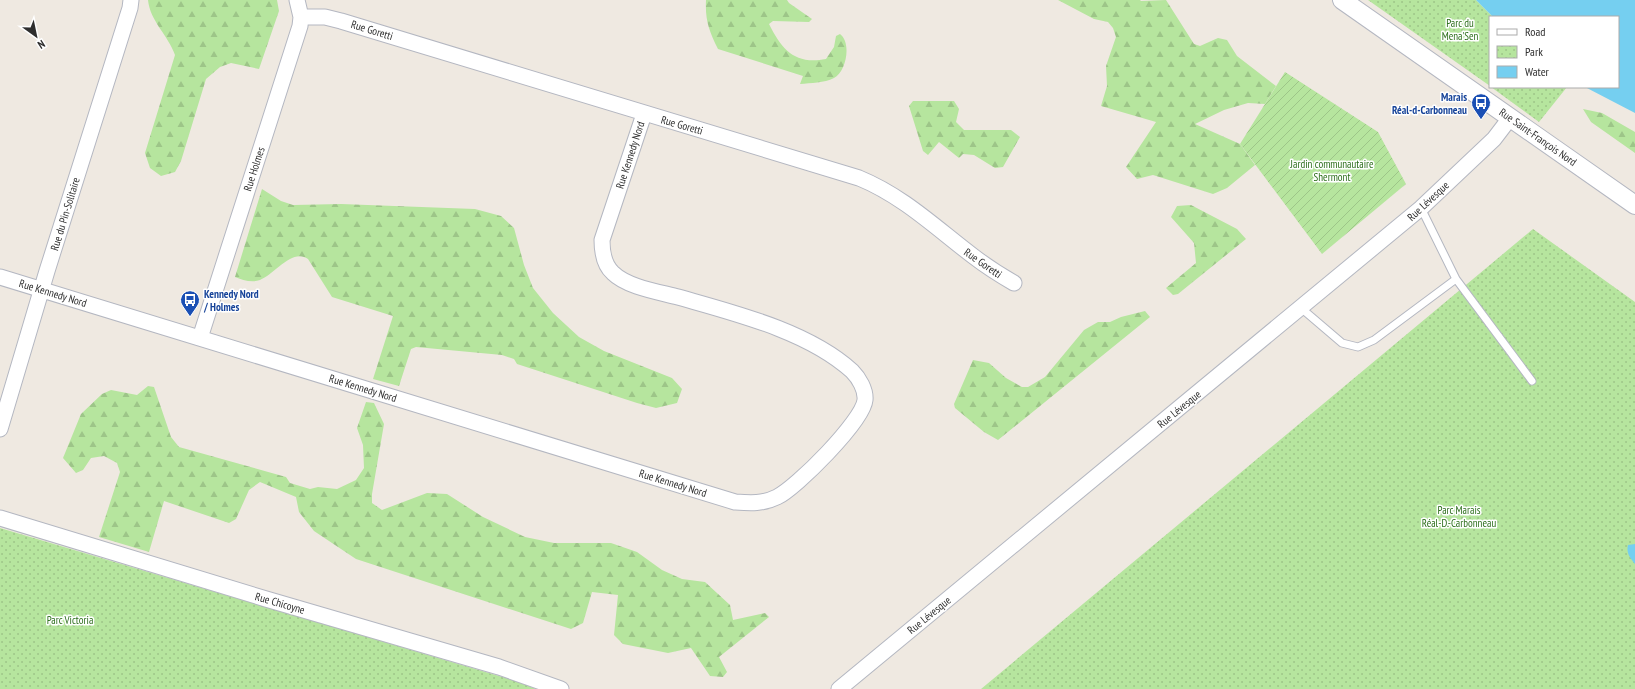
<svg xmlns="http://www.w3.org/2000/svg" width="1635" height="689" font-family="'PT Sans Narrow',sans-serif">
<defs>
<pattern id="forest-firs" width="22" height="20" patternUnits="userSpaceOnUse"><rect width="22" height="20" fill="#b6e59e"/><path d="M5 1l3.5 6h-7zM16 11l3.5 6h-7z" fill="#9dc588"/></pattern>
<pattern id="park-dots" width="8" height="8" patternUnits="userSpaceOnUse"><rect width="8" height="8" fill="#b6e59e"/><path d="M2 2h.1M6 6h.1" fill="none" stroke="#9dc588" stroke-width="1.8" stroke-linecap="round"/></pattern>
<pattern id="garden-furrows" width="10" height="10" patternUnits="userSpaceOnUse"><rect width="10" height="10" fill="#b6e59e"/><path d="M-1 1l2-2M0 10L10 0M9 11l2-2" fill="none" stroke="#9dc588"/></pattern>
</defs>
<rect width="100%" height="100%" fill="#efe9e1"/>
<path fill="url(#forest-firs)" d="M148,0H277L279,11L259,69L231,63L220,67L206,79L181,161L175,172L161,176L150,168L145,153L175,55C168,35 150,21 148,0Z
M706,0H787L789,3L812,19L809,22L773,21L769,24C782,50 795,65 826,59L834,47L836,36L840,34C852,43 846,72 834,78C824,83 811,83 800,84L803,76L718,49C709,31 705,20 706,0Z
M1058,0H1140L1141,1L1166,0L1194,44L1200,46L1218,38L1227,40L1237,56L1276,86L1265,104L1248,103L1224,110L1195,124L1240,144L1255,165L1227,188L1213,194L1153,175L1137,179L1126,167L1156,122L1101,106L1107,86L1106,66L1116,37L1113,28L1108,22L1094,19Z
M913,101H954L959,109L956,122L964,130H1011L1020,137L1003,167L995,168L974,155L963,154L959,158L939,142L928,155L923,151L909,106Z
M1583,109L1602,113L1635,132V153L1591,122Z
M262,189L281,201L293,205L341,204L475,209L501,216L514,228L524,265L533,288L553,313L579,337L604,351L672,378L682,389L677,403L656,408L637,403L517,364L514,359L502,355L416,347L411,349L399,386L373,379L393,316L332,297L308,259C292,248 275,274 260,280C252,283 242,280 235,277Z
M1191,205L1237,229L1246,239L1178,294L1173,295L1166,288L1196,263L1194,243L1171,217L1177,206Z
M1145,311L1150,317L998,440L984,432L955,408L954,404L973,360L989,363L1006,378L1022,387H1028L1045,377L1084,330L1098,322H1110L1121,317Z
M148,386L154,387L171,437L179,447L286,477L290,483L310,489L318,487L337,489L356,480L364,468L363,445L357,428L366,402L374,403L384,424L372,494V503L382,510L427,493L447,494L483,517L525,537L554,543H611L637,552L662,570L682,579L705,582L730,605L733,620L765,613L769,617L719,657L727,672L723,677L710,676L691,648L668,653L623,644L614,635L618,595L592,592L583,623L571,629L356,559L314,531L299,512L296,497L260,482L249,490L236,519L229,523L164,501L149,552L99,537L120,472L117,463L104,456L91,458L83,470L76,473L63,458L81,414L102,394L111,390L137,395Z"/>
<path fill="url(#park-dots)" d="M1368,0H1476L1493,17H1490V86Z
M1491,87H1567L1539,122Z
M1533,229L1635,302V689H981Z
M0,528L418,652L516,681L536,689H0Z"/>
<path fill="url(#garden-furrows)" d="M1285,72L1378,132L1406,184L1322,254L1240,144Z"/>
<path fill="#75cff0" d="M1476,0H1635V113L1585,87H1618V17H1493Z
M1635,544V564C1630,558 1626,553 1628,545Z"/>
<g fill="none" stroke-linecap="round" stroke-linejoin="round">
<g stroke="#b4b7c1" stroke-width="9">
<path id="service" d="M1421,208L1456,279L1532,381
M1301,308L1342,343L1358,347L1374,340L1456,279"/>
</g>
<g stroke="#b4b7c1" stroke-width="17">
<path id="minor" d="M301,17H325L341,21L859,178C903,196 936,228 973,256C986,266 1000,275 1014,283
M0,277L735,502C750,503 763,504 777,497C796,488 863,421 865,400C866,390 859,378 852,371C808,331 734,313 678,297C659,292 627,287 613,273C604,265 602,252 602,240L644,114
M200,338L300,26L301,17L297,0
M0,429L47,271L130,8L131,0
M0,518L266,599L499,667L561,689
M839,689L1421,208L1494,139L1510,118"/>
</g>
<g stroke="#b4b7c1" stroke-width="20">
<path id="tertiary" d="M1342,0L1635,205"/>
</g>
<use href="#service" stroke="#fff" stroke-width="7"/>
<use href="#minor" stroke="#fff" stroke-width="15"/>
<use href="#tertiary" stroke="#fff" stroke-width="18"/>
</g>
<defs>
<g id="bus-pin" transform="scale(1)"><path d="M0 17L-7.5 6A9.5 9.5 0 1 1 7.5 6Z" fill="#1a4fb4" stroke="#fff"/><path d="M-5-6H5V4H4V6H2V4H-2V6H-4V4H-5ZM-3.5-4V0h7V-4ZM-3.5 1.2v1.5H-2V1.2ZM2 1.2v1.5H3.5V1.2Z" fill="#fff"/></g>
</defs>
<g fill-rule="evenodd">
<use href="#bus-pin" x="1481" y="103"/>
<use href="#bus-pin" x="190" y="300"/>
</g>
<g text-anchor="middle" stroke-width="3" stroke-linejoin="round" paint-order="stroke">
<g font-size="11" fill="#2c6e1b" stroke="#fff">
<text x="1460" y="27">Parc du<tspan x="1460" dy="13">Mena'Sen</tspan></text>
<text x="1332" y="168">Jardin communautaire<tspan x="1332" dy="13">Shermont</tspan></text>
<text x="1459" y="514">Parc Marais<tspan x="1459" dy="13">Réal-D.-Carbonneau</tspan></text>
<text x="70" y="624">Parc Victoria</text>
</g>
<g font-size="11" fill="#2e2e2e" stroke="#fff">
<text transform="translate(372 30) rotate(17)" y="4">Rue Goretti</text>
<text transform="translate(682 125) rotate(16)" y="4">Rue Goretti</text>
<text transform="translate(1538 137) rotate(35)" y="4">Rue Saint-François Nord</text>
<text transform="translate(630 155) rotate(-72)" y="4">Rue Kennedy Nord</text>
<text transform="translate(254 169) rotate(-72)" y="4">Rue Holmes</text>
<text transform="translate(1428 201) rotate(-43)" y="4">Rue Lévesque</text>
<text transform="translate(65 214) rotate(-73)" y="4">Rue du Pin-Solitaire</text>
<text transform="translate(983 263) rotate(35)" y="4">Rue Goretti</text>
<text transform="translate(53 293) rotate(17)" y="4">Rue Kennedy Nord</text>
<text transform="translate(363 388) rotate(17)" y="4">Rue Kennedy Nord</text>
<text transform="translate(1179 409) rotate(-39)" y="4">Rue Lévesque</text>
<text transform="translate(673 483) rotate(17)" y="4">Rue Kennedy Nord</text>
<text transform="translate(280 603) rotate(16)" y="4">Rue Chicoyne</text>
<text transform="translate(929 615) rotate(-39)" y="4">Rue Lévesque</text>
</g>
<g font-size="11" font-weight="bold" fill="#164399" stroke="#fff" text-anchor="end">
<text x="1467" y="101">Marais<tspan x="1467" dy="13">Réal-d-Carbonneau</tspan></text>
<text x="204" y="298" text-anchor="start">Kennedy Nord<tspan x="204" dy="13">/ Holmes</tspan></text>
</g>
</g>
<rect x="1489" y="16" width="130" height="72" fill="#ffffff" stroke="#ababab"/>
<rect x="1497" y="29" width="20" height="6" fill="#ffffff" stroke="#ababab"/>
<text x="1525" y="36" font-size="12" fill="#2e2e2e">Road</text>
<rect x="1497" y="46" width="20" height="12" fill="url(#park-dots)" stroke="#ababab"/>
<text x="1525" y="56" font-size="12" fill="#2e2e2e">Park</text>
<rect x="1497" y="66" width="20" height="12" fill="#75cff0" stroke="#ababab"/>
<text x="1525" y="76" font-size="12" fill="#2e2e2e">Water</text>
<g transform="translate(36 36) rotate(147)" stroke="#ffffff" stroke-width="3" paint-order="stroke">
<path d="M0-3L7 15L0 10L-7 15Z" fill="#2e2e2e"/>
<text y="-6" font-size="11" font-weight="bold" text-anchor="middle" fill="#2e2e2e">N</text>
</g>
</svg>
